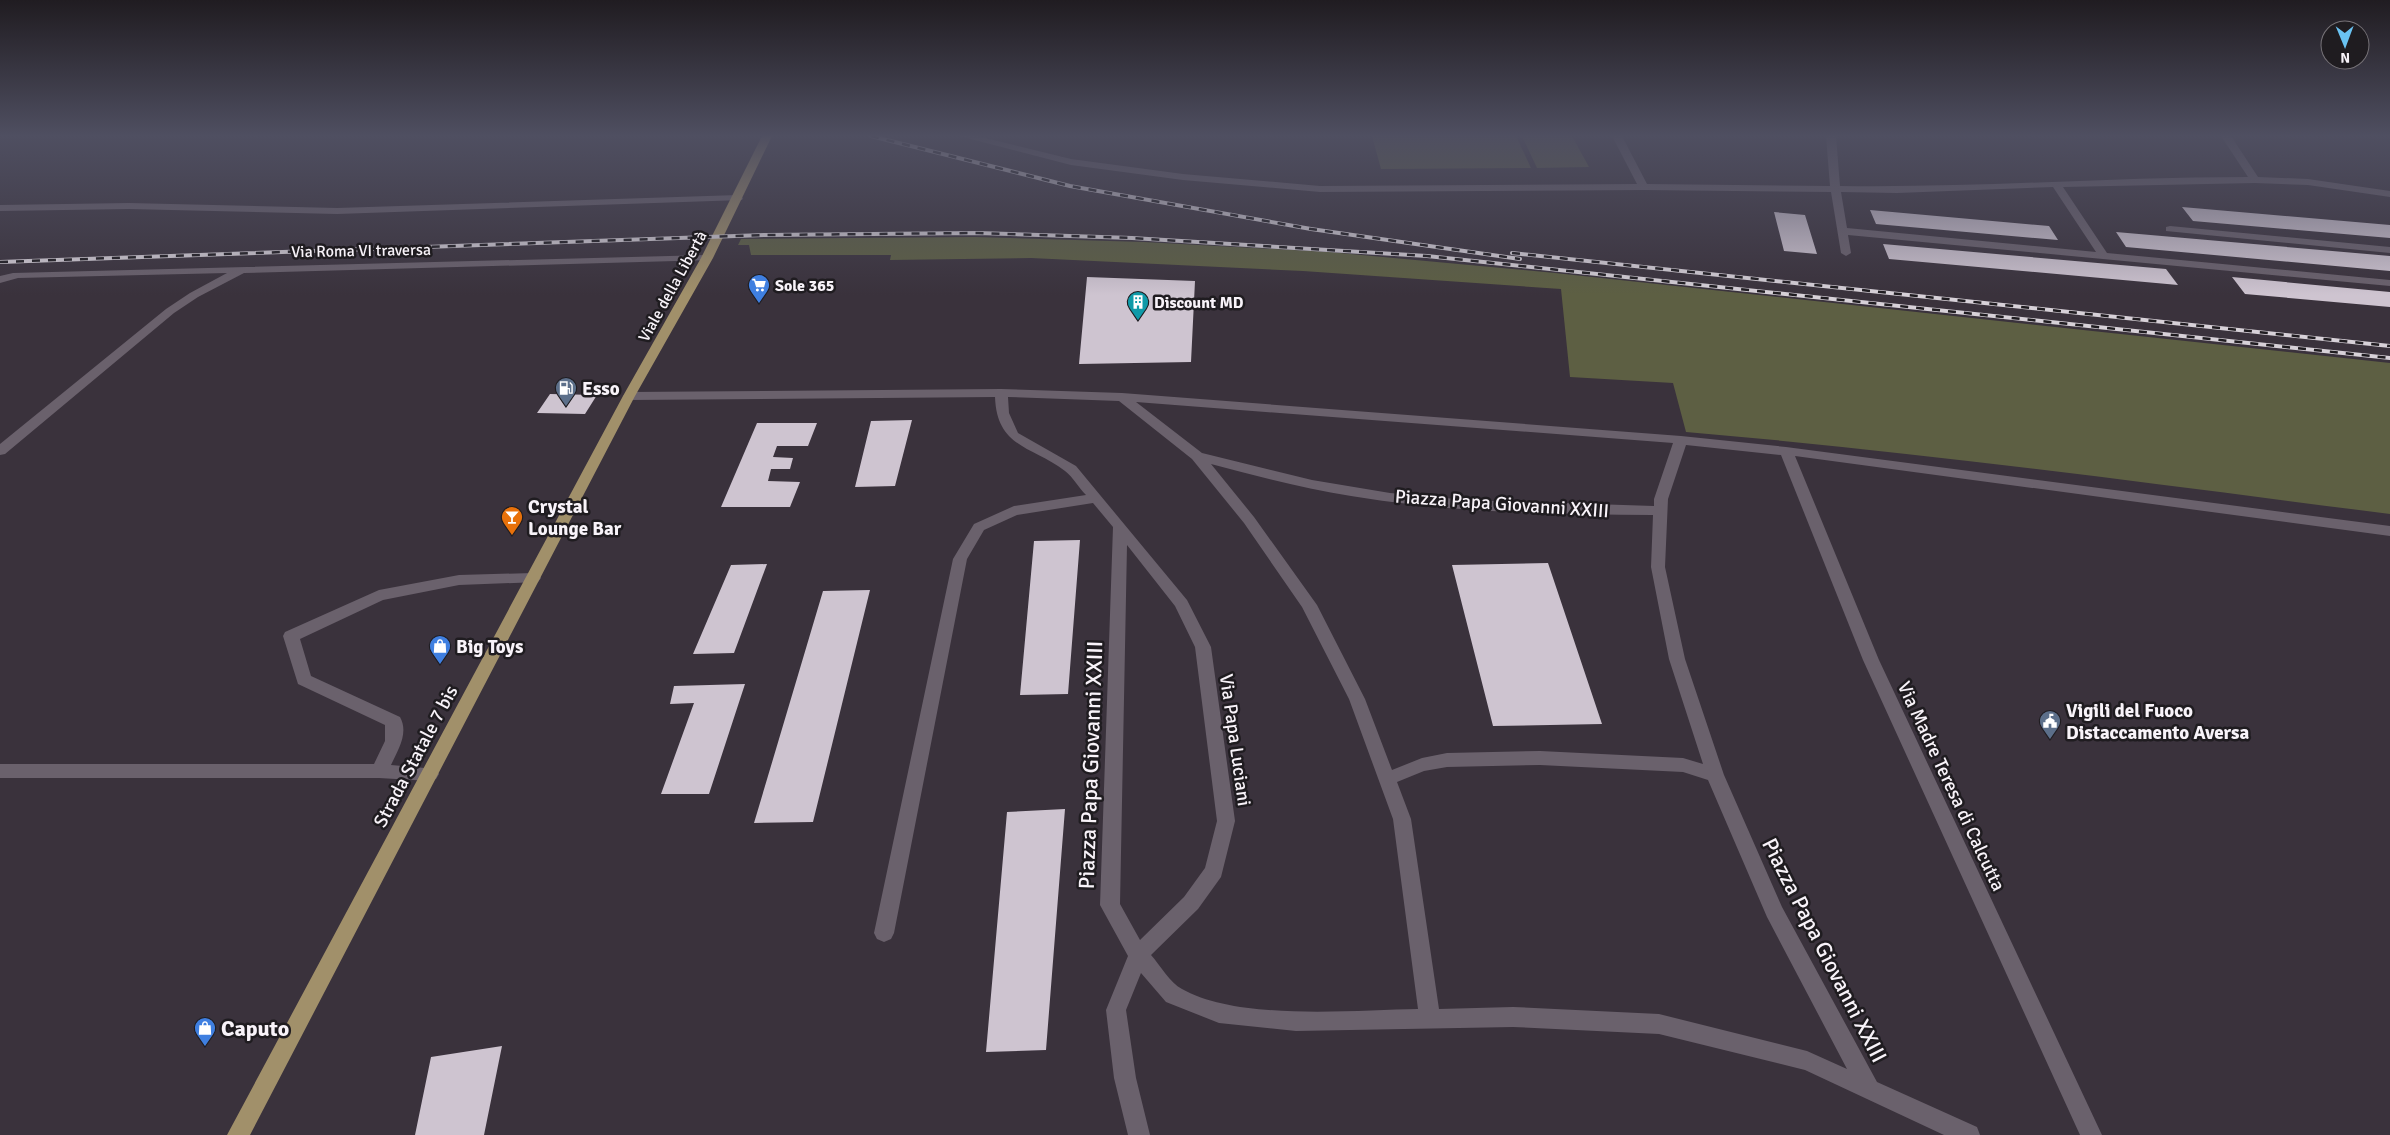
<svg xmlns="http://www.w3.org/2000/svg" width="2390" height="1135" font-family="Signika,sans-serif">
<rect width="100%" height="100%" fill="#3a323c"/>
<path fill="#5d5f43" d="M1372,136H1516L1531,168L1381,169Z
M1522,136H1572L1589,167L1537,168Z
M975,237L1144,242L1329,252L1555,273L2390,363V514C2155,484 1921,452 1686,432L1673,383L1570,377L1561,289L1303,271L1031,258L890,260L891,255H751L749,245H738L741,239Z"/>
<path fill="#cec4d0" d="M2182,207L2390,225V238L2193,221Z
M1870,210L2049,226L2058,240L1876,224Z
M1774,212L1805,215L1817,254L1784,251Z
M2116,232L2390,256V271L2126,247Z
M1883,244L2166,269L2178,285L1889,259Z
M1087,277L1195,281L1191,362L1079,364Z
M2232,277L2390,292V307L2245,294Z
M550,394L597,395L585,414L537,413Z
M912,420L895,486L855,487L871,421Z
M757,423H817L808,446H777L773,457L793,458L790,469H771L768,481L800,482L790,507H721Z
M1080,540L1068,694L1020,695L1034,541Z
M1548,563L1602,724L1493,726L1452,565Z
M767,564L734,653L693,654L731,565Z
M870,590L813,822L754,823L823,591Z
M745,684L709,794H661L694,703L670,704L674,686Z
M1065,809L1046,1050L986,1052L1007,812Z
M502,1046L484,1135H415L431,1057Z"/>
<g fill="none" stroke-linecap="round" stroke-linejoin="round">
<path fill="#6a616c" fill-rule="evenodd" d="M959,136H977L1071,159L1183,174L1320,186L1637,184L1612,136H1622L1647,184L1830,186L1826,136H1836L1840,186C1976,188 2112,177 2248,177L2221,136H2231L2258,177L2308,179L2390,191V197L2308,185L2255,183L2063,187L2107,253L2390,280V286L1848,235L1851,253L1846,256L1841,253L1831,192L1644,190L1320,192L1183,180L1071,165ZM2053,187L2096,252L1847,228L1841,192L1897,193Z
M738,195L743,198L742,200L337,214L129,209L0,211V205L129,203L337,208Z
M2170,226L2390,247V253L2166,231V227Z
M707,255L711,256V260L244,273L198,297L174,313L5,454L0,455V444L166,309L190,293L227,273L18,278L0,283V276L13,273Z
M1001,389L1122,393L1681,436L1786,447L2390,526V536L1795,456L1879,660L2102,1135H2080L1863,660L1781,455L1686,445L1668,499L1665,567L1685,659L1724,775L1782,907L1877,1082L1977,1127L1980,1135H1944L1805,1070L1659,1034L1513,1027L1296,1031L1219,1023L1166,1002L1141,973L1126,1010L1136,1078L1150,1135H1128L1114,1078L1106,1010L1128,956L1100,905L1113,527L1093,503L1017,515L984,530L967,559L894,933L891,939L884,942L877,939L874,933L953,559L974,524L1014,506L1086,495C1079,488 1073,477 1065,471C1032,446 997,448 995,397L629,400L623,396L629,392ZM1008,397L1119,401L1192,459L1244,523L1302,607L1349,699L1393,819L1418,1009C1353,1010 1238,1021 1182,989C1170,983 1160,965 1151,955L1198,909L1221,877L1235,821L1211,647L1187,600L1076,466L1018,433L1009,413ZM1136,402L1673,443L1654,499V506L1467,500L1390,493L1312,480L1202,453ZM1211,464C1257,476 1304,489 1351,496C1451,513 1552,514 1653,515L1651,567L1669,659L1703,764L1683,758L1540,751L1447,753L1422,758L1392,770L1365,699L1317,605L1254,517ZM1127,545L1175,606L1195,647L1217,821L1205,868L1184,897L1140,940L1120,904ZM1540,765L1683,772L1708,780L1767,917L1847,1069L1807,1051L1659,1014L1513,1007L1439,1009L1411,819L1397,782L1424,771L1447,767Z
M533,573L538,574L541,578L538,582L459,585L383,600L300,639L311,676L400,717C409,733 398,750 391,765L436,769L439,774L436,779L430,781L379,778H0V764H374L385,741V725L298,684L283,636L285,632L379,590L459,575Z"/>
<path fill="#a1906a" fill-rule="evenodd" d="M762,136H772L713,258L635,396L250,1135H227L623,396L701,258Z"/>
<g stroke="#d7d1d8" stroke-width="4">
<path id="rail" d="M871,136L1070,186L1311,229L1520,259
M1512,253L2390,346
M0,262L765,235L978,233L1132,238L1427,256L2390,358"/>
</g>
<use href="#rail" stroke="#1f1c20" stroke-width="2.5" stroke-dasharray="8" stroke-linecap="butt"/>
</g>
<linearGradient id="sky" x2="0" y2="1"><stop stop-color="#201c21"/><stop offset="0.46" stop-color="#4f4f61"/><stop offset="1" stop-color="#4f4f61" stop-opacity="0"/></linearGradient>
<rect width="2390" height="295" fill="url(#sky)"/>
<defs>
<g id="supermarket-pin" transform="scale(1.125)"><path d="M0 17L-7.5 6A9.5 9.5 0 1 1 7.5 6Z" fill="#3f7fe0" stroke="#1f1c20"/><path d="M-6-5.5h2.5l.6 2H6L4.5 2H-2.5L-4.4-4H-6ZM-1.5 3.2a1.3 1.3 0 1 0 .1 0ZM3 3.2a1.3 1.3 0 1 0 .1 0Z" fill="#fff"/></g>
<g id="building-pin" transform="scale(1.125)"><path d="M0 17L-7.5 6A9.5 9.5 0 1 1 7.5 6Z" fill="#0f9aa8" stroke="#1f1c20"/><path d="M-4-6H4V6H1V3H-1V6H-4ZM-2.5-4.3h1.7v1.8h-1.7ZM.8-4.3h1.7v1.8H.8ZM-2.5-1h1.7V.8h-1.7ZM.8-1h1.7V.8H.8Z" fill="#fff"/></g>
<g id="fuel-pin" transform="scale(1.125)"><path d="M0 17L-7.5 6A9.5 9.5 0 1 1 7.5 6Z" fill="#5c6f8a" stroke="#1f1c20"/><path d="M-5.5-6h7V0h2V4h1.3V-2.5L3-4.5l.8-.8L6-3V5H2.5V1h-1V6h-7ZM-4.2-4.7v3.2H.2V-4.7Z" fill="#fff"/></g>
<g id="bar-pin" transform="scale(1.125)"><path d="M0 17L-7.5 6A9.5 9.5 0 1 1 7.5 6Z" fill="#e8710a" stroke="#1f1c20"/><path d="M-6-5H6L.8 .8V4.5H3.5V6h-7V4.5H-.8V.8Z" fill="#fff"/></g>
<g id="shop-pin" transform="scale(1.125)"><path d="M0 17L-7.5 6A9.5 9.5 0 1 1 7.5 6Z" fill="#3f7fe0" stroke="#1f1c20"/><path d="M-5-2.5h2.3a2.7 3.5 0 0 1 5.4 0H5L5.5 6h-11ZM-1.5-2.5h3a1.5 2.3 0 0 0-3 0Z" fill="#fff"/></g>
<g id="civic-pin" transform="scale(1.125)"><path d="M0 17L-7.5 6A9.5 9.5 0 1 1 7.5 6Z" fill="#5c6f8a" stroke="#1f1c20"/><path d="M-.6-6.5H3V-4.5H.6V-3L4-1V1h2V6H-6V1h2V-1L-.6-3ZM-1.2 2.5V6h2.4V2.5Z" fill="#fff"/></g>
</defs>
<g fill-rule="evenodd">
<use href="#supermarket-pin" x="759" y="285"/>
<use href="#building-pin" x="1138" y="302"/>
<use href="#fuel-pin" x="566" y="388"/>
<use href="#bar-pin" x="512" y="517"/>
<use href="#shop-pin" x="440" y="646"/>
<use href="#civic-pin" x="2050" y="721"/>
<use href="#shop-pin" x="205" y="1028"/>
</g>
<g text-anchor="middle" stroke-width="5" stroke-linejoin="round" paint-order="stroke">
<g font-size="16" fill="#f8f3f9" stroke="#1f1c20">
<text transform="translate(361 250) rotate(-1)" y="6">Via Roma VI traversa</text>
<text transform="translate(672 286) rotate(-61)" y="6">Viale della Libertà</text>
</g>
<g font-size="16" font-weight="bold" fill="#f8f3f9" stroke="#1f1c20" text-anchor="start">
<text x="775" y="291">Sole 365</text>
<text x="1154" y="308">Discount MD</text>
</g>
<g font-size="19" font-weight="bold" fill="#f8f3f9" stroke="#1f1c20" text-anchor="start">
<text x="582" y="395">Esso</text>
<text x="528" y="513">Crystal<tspan x="528" dy="22">Lounge Bar</tspan></text>
<text x="456" y="653">Big Toys</text>
<text x="2066" y="717">Vigili del Fuoco<tspan x="2066" dy="22">Distaccamento Aversa</tspan></text>
</g>
<g font-size="19" fill="#f8f3f9" stroke="#1f1c20">
<text transform="translate(1502 503) rotate(4)" y="7">Piazza Papa Giovanni XXIII</text>
<text transform="translate(1236 740) rotate(82)" y="7">Via Papa Luciani</text>
<text transform="translate(415 756) rotate(-62)" y="7">Strada Statale 7 bis</text>
<text transform="translate(1952 786) rotate(65)" y="7">Via Madre Teresa di Calcutta</text>
</g>
<g font-size="22" fill="#f8f3f9" stroke="#1f1c20">
<text transform="translate(1090 765) rotate(-88)" y="8">Piazza Papa Giovanni XXIII</text>
<text transform="translate(1825 950) rotate(63)" y="8">Piazza Papa Giovanni XXIII</text>
</g>
<g font-size="22" font-weight="bold" fill="#f8f3f9" stroke="#1f1c20" text-anchor="start">
<text x="221" y="1036">Caputo</text>
</g>
</g>
<g transform="translate(2345 45) rotate(179)"><circle r="24" fill="#1f1c20" stroke="#767277"/>
<path d="M0-4L9 19L0 12L-9 19Z" fill="#6ac3f2"/>
<text y="-8" font-size="14" font-weight="bold" text-anchor="middle" fill="#f8f3f9">N</text>
</g>
</svg>
